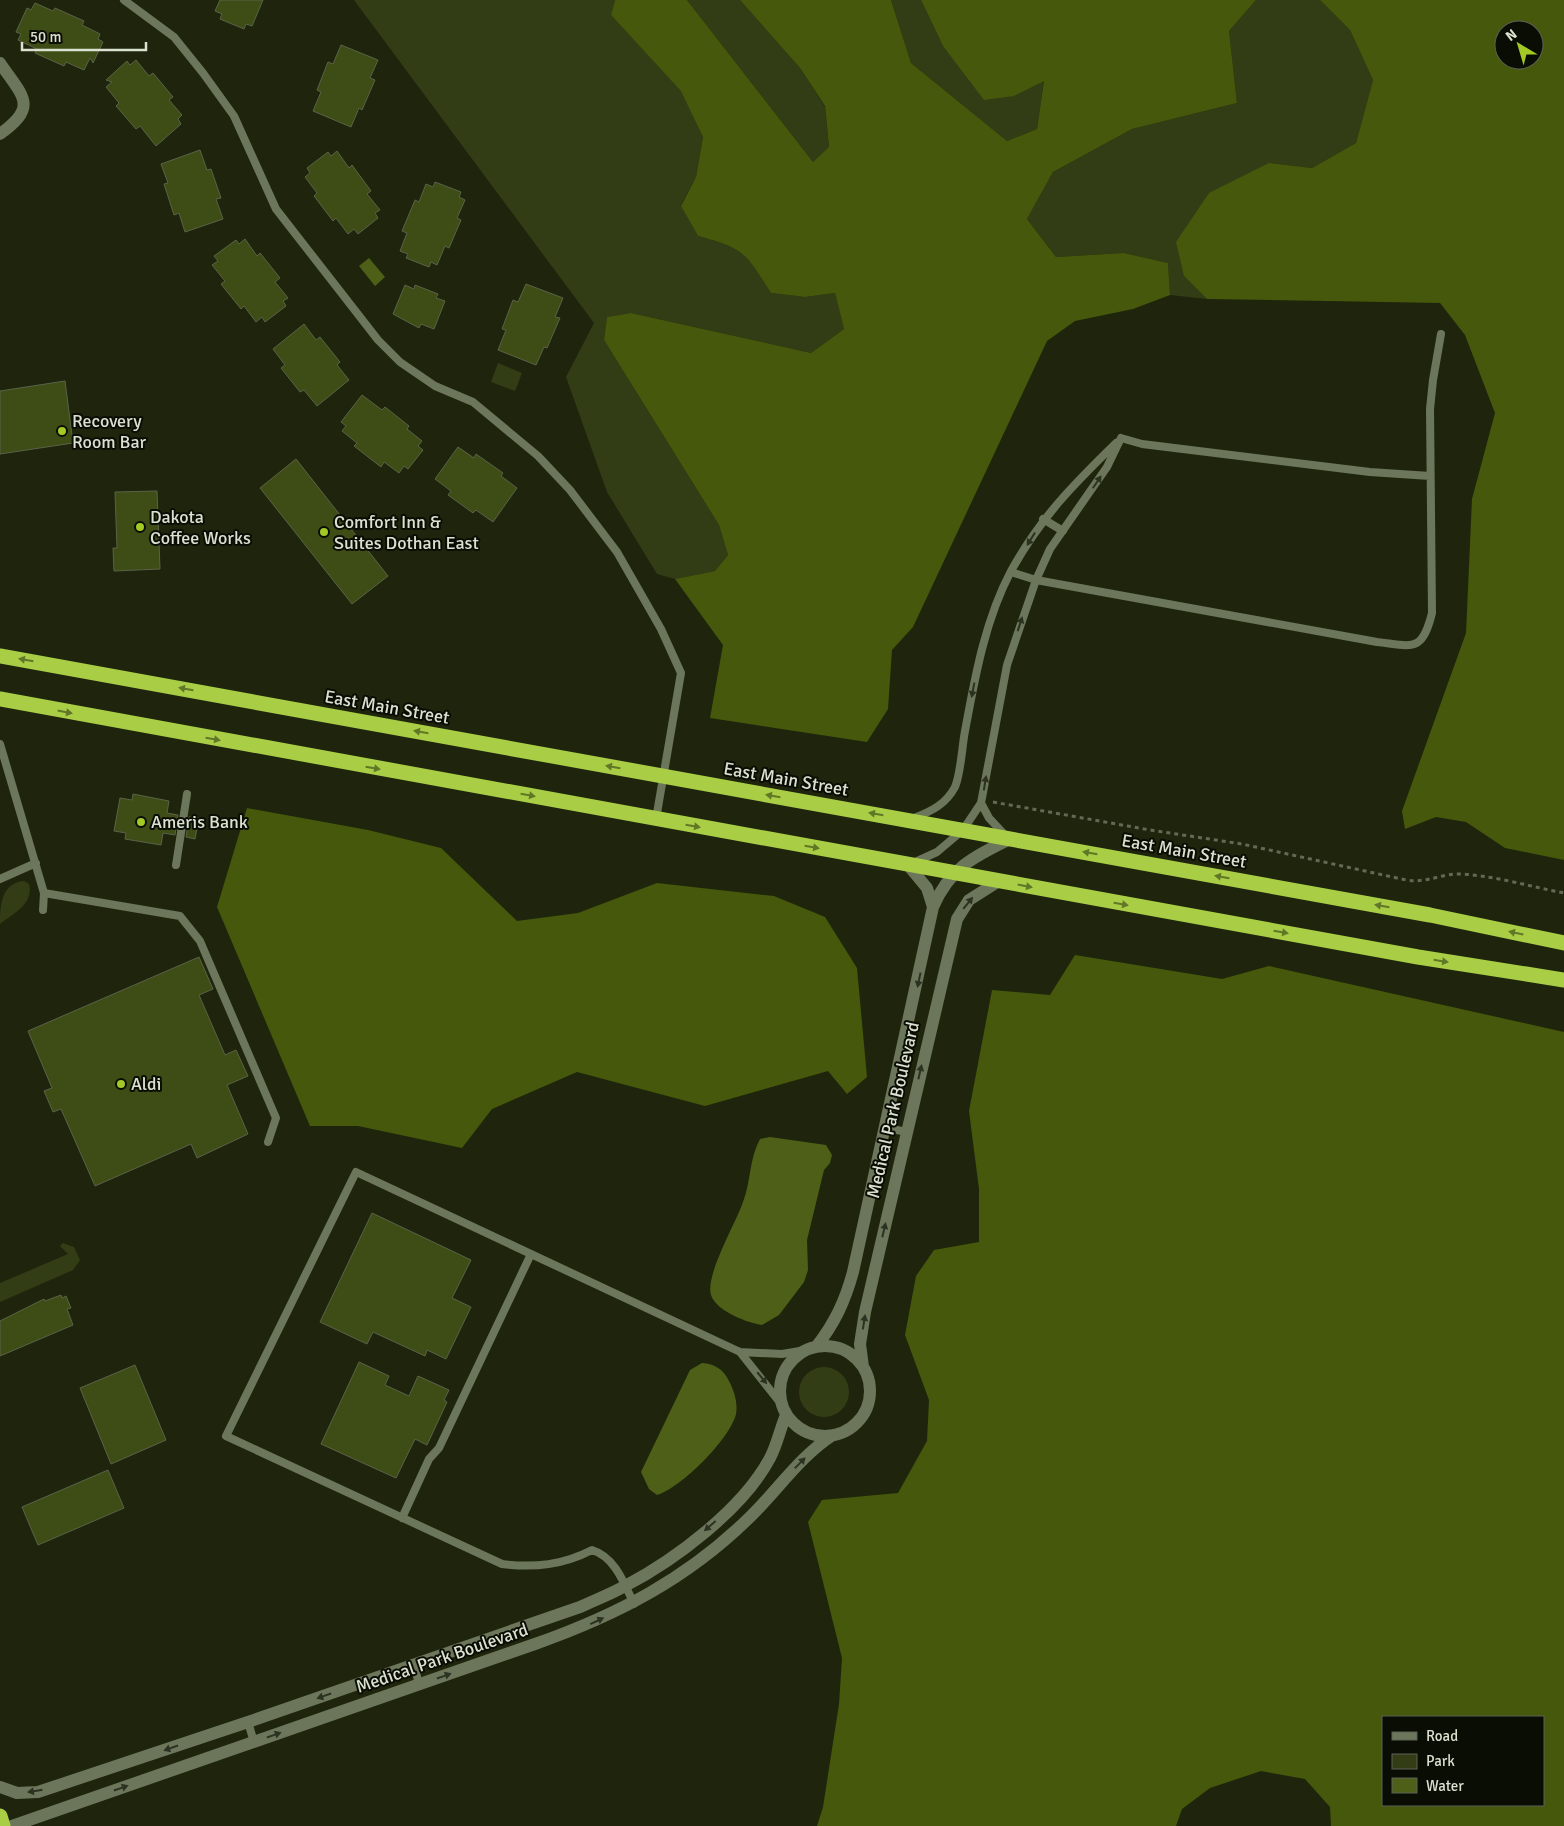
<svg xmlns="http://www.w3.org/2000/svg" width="1564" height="1826" font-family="Signika,sans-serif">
<rect width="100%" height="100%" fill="#1e250c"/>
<path fill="#323d16" d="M354,0H615L611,15L682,91L703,137L696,177L681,205L698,236C746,249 745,253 771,293L805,297L835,293L844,329L811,353L631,313L607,317L604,340L719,525L728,555L715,571L675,579L657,574L607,492L566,377L594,323Z
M687,0H740L800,68L825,107L829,148L813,162Z
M891,0H921L943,46L1014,96L1044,80L1037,129L1007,141L911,63Z
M1256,0H1320L1350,30L1373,80L1356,143L1312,168L1269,163L1184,276L1207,299L1170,295L1168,263L1124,253L1056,257L1027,219L1053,172L1132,129L1237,103L1229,31Z
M498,363L522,373L515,391L491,382Z
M24,881L29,884C34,904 14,913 0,924C0,906 1,883 24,881Z
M63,1243L74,1247L80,1260L73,1270L0,1302V1283L68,1254L60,1246Z
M799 1392a25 25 0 1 1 50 0a25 25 0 1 1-50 0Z"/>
<path fill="#46580b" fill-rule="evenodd" d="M615,0H687L813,162L829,147L825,106L800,68L740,0H891L911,63L1007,141L1037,129L1044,81L1014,96L984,100L943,46L921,0H1256L1229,31L1237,103L1132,129L1053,172L1027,219L1056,257L1124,253L1168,263L1170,295L1133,309L1075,321L1047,341L913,627L892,650L888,709L867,742L710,718L723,645L675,579L715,571L728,555L719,525L604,340L607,317L631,313L811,353L844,329L835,293L805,297L771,293C745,253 746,249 698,236L681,206L696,177L703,137L681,91L611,15Z
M1320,0H1564V860L1505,848L1466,822L1436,817L1405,829L1402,811L1466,633L1472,499L1495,413L1465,335L1440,303L1207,299L1184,276L1176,242L1209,193L1269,163L1312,168L1356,143L1373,80L1350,30ZM1504,30H1534V60H1504Z
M247,808L368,830L441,848L517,921L578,913L657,883L774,896L825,917L857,968L867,1077L847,1094L828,1071L705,1106L577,1072L492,1109L462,1148L358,1126H310L217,907Z
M1075,955L1222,979L1269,966L1564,1032V1826H1331L1330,1807L1305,1779L1261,1771L1210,1788L1182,1809L1176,1826H817L823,1807L839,1704L842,1658L808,1522L822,1500L898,1493L927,1441L929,1400L905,1335L916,1276L934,1250L979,1242V1189L969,1111L992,990L1050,995ZM1543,1717V1805H1383V1717Z"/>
<path fill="#4e6017" d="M369,258L385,277L375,286L359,266Z
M770,1137L826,1145L832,1155L830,1163L824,1170L807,1240L808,1270L804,1282L779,1315L762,1325C748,1323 716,1311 711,1295C705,1275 736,1223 743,1202C751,1182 749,1159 760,1139Z
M702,1363C715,1364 723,1369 729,1381C734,1391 738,1402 736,1414C730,1439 681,1488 657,1495L649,1489L641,1472L690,1370Z"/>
<path fill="#3e4c16" stroke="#5a6348" d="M220,0H263L252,26L246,24L244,29L220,19L222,14L215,11Z
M35,3L53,11L55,8L84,21L82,25L100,34L98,39L103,42L93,63L90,58L84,70L66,62L64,66L35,53L37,49L18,40L21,34L16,32L27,8L31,10Z
M341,45L378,60L370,78L375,80L362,110L359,108L351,127L313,111L321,92L317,90L328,62L333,64Z
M136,60L149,76L153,73L173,97L169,100L182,115L178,119L181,124L156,146L140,126L136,129L116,106L119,103L106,87L112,82L106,80L127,61L130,65Z
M200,150L207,170L211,169L221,198L216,199L223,219L185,232L179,213L174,215L164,184L168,183L161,164Z
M337,151L349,168L352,165L371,191L367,194L380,210L375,213L378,218L358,234L354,229L348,234L336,218L333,221L314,196L317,193L305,177L310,173L307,168L328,152L331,156Z
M435,182L461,192L459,197L465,200L457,218L461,220L449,248L445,246L437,265L431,262L429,267L406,258L408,254L400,251L407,233L402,231L415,200L419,202L426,184L433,187Z
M245,239L257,256L260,253L280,278L275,282L288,298L283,301L286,306L265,322L262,317L256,322L244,306L241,309L221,284L225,281L212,265L218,261L214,256L236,240L239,244Z
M526,284L563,298L555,317L560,318L547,348L544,347L536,365L498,350L506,330L502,329L513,300L518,302Z
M405,285L414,289L415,285L438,294L436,298L445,301L434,329L421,324L419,328L393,314Z
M304,324L316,340L320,337L340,362L337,365L349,380L317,406L304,390L300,392L281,368L285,365L273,349Z
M65,381L73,443L0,454V391Z
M362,395L382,410L385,407L409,426L407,429L422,441L418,446L423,450L408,469L404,466L399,473L384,462L381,467L354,446L357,443L342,431L346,426L341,422Z
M458,447L474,458L476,454L503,473L501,476L517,488L493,522L476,510L473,513L448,495L451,491L435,479Z
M296,459L388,576L352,604L260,488Z
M157,491L160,569L114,571L113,548H117L115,492Z
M133,794L169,801L167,813L178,815L175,835L163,833L161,845L125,839L126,833L114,831L120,798L132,800Z
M189,817L199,818L195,839L186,837Z
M199,957L213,989L199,995L225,1055L236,1050L248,1076L227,1085L248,1134L197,1158L191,1144L95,1186L61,1109L53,1112L44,1091L52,1088L28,1031Z
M372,1213L471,1260L452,1298L471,1307L446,1359L427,1350L425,1356L373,1332L367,1344L320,1322Z
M61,1295L62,1298L66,1296L71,1308L67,1309L73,1325L0,1356V1321L44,1299L45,1301Z
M359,1362L389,1376L385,1385L409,1396L418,1376L449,1390L444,1400L447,1402L427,1445L415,1439L396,1478L321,1444Z
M135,1365L166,1440L111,1464L80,1388Z
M108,1470L124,1508L38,1545L22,1507Z"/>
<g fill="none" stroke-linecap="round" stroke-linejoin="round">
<path stroke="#636a54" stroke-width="3" stroke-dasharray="4 4" stroke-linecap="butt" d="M993,802L1150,830L1242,844L1406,880C1428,883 1437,875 1456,874C1488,874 1532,887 1564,893"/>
<path stroke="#6c765a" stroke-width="8" d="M124,0L174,37L203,73L234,116L276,209L378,340L400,362L435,386L473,402L538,456L570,490L617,552L661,629L681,673L656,819
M1121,438L1142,444L1370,472L1430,476
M1043,519L1063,531
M1011,572L1036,580L1377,642C1413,646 1422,653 1432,613L1430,409L1433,380L1441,334
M0,744L44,893L43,910
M981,803L989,818L1004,834
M914,818C932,811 946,804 955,787C961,773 962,746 965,731C975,677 985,620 1011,571C1041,517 1073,485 1116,443
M913,863L937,852L963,830L981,803L1007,665L1036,580L1050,549L1107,467L1121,438
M176,865L187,794
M0,879L36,863
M44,893L180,916L200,941L276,1118L268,1142
M887,1128L907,1132
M740,1352L782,1405
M402,1518L429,1459L439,1448L531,1254
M634,1604C624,1583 615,1557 592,1550C563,1565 535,1568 502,1564L226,1436L356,1172L740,1352L782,1354L806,1350
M414,1665L419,1684
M248,1722L254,1742"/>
<path stroke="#6c765a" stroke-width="12" d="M0,63C23,97 39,106 0,134
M908,865L927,888L933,907
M780 1391a45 45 0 1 1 90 0a45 45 0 1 1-90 0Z
M816,1347C835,1323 845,1301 853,1272L933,907C950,868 973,857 1010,839
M863,1367L860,1344L865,1312L957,919L969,900L999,881
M0,1787L17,1793L38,1792L248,1722L580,1607C595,1600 611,1594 625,1586C675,1560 743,1509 770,1458C777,1445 780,1429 786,1415
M12,1826L535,1644C617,1615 687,1579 750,1517C778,1490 800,1456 833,1435"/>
<path stroke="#a9cd45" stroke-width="15" d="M0,656L1430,915L1564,943
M0,699L1418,957L1564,980
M0,1816L3,1826"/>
</g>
<defs><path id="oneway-solid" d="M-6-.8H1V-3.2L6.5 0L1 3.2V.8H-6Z" transform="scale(1.25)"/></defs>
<g fill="#2c3222">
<use href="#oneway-solid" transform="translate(1097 482) rotate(-56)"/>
<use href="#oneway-solid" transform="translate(1031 539) rotate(122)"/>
<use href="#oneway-solid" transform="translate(1020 624) rotate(-72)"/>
<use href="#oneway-solid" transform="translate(973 690) rotate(101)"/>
<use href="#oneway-solid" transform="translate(985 783) rotate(-81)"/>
<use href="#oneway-solid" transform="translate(968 903) rotate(-51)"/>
<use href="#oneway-solid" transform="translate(919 980) rotate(102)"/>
<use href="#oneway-solid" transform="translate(920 1072) rotate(-77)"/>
<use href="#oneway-solid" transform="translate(884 1230) rotate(-77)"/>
<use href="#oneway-solid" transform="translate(864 1322) rotate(-81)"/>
<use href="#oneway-solid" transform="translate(762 1378) rotate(50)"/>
<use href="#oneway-solid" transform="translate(800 1463) rotate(-46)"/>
<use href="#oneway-solid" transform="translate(710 1526) rotate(139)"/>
<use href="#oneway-solid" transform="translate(597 1621) rotate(-25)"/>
<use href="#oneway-solid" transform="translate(444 1676) rotate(-19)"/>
<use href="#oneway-solid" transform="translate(324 1696) rotate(161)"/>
<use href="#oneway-solid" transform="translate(274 1735) rotate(-19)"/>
<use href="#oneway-solid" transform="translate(171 1748) rotate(161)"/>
<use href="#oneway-solid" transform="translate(121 1788) rotate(-19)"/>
<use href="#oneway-solid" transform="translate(35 1791) rotate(171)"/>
</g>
<g fill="#617728">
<use href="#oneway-solid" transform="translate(26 660) rotate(-170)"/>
<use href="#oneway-solid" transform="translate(186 689) rotate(-170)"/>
<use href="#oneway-solid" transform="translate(65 712) rotate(11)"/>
<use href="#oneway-solid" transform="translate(421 732) rotate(-170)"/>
<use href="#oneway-solid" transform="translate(213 739) rotate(10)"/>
<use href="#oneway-solid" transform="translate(613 767) rotate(-170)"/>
<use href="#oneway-solid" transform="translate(373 768) rotate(10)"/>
<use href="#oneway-solid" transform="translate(528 795) rotate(10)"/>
<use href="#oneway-solid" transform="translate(773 796) rotate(-170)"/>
<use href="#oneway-solid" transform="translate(876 814) rotate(-170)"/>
<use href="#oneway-solid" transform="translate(693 826) rotate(10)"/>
<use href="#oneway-solid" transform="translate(812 847) rotate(10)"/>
<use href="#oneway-solid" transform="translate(1090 853) rotate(-170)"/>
<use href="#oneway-solid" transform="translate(1222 877) rotate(-170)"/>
<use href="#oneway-solid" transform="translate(1025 886) rotate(11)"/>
<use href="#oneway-solid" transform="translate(1121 904) rotate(10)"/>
<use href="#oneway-solid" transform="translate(1382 906) rotate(-170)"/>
<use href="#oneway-solid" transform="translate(1281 932) rotate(10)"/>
<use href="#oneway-solid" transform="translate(1516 933) rotate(-168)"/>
<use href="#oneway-solid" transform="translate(1441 961) rotate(9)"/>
</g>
<g fill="#a3c927" stroke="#090d04" stroke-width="2">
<circle cx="62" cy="431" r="5"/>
<circle cx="140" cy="527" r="5"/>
<circle cx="324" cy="532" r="5"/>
<circle cx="141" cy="822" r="5"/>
<circle cx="121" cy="1084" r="5"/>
</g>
<g text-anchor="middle" stroke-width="4" stroke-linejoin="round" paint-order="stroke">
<g font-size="18" fill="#dbe1d1" stroke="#090d04" text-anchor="start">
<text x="72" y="427">Recovery<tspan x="72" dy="21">Room Bar</tspan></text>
<text x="150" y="523">Dakota<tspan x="150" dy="21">Coffee Works</tspan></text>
<text x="334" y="528">Comfort Inn &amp;<tspan x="334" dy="21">Suites Dothan East</tspan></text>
<text x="151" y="828">Ameris Bank</text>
<text x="131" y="1090">Aldi</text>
</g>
<g font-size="18" fill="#dbe1d1" stroke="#090d04">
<text transform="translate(387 707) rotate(10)" y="6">East Main Street</text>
<text transform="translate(786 779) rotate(10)" y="6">East Main Street</text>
<text transform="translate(1184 851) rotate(10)" y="6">East Main Street</text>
<text transform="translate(893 1110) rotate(-77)" y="6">Medical Park Boulevard</text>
<text transform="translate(442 1658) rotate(-19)" y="6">Medical Park Boulevard</text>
</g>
</g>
<rect x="1382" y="1716" width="162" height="90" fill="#090d04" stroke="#5d6256"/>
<rect x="1392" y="1732" width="25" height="8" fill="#6c765a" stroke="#5d6256"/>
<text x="1426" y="1741" font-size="15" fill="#dbe1d1">Road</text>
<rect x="1392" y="1754" width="25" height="15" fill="#323d16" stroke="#5d6256"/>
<text x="1426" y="1766" font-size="15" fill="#dbe1d1">Park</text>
<rect x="1392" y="1778" width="25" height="15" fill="#4e6017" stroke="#5d6256"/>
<text x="1426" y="1791" font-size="15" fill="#dbe1d1">Water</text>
<g transform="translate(1519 45) rotate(322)"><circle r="24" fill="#090d04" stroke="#5d6256"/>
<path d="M0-4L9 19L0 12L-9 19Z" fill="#a3c927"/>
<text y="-8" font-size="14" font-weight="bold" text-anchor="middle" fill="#dbe1d1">N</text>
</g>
<path d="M22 42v8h124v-8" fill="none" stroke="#dbe1d1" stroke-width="2.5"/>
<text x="30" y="42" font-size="15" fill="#dbe1d1" stroke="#090d04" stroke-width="4" paint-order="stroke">50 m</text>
</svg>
